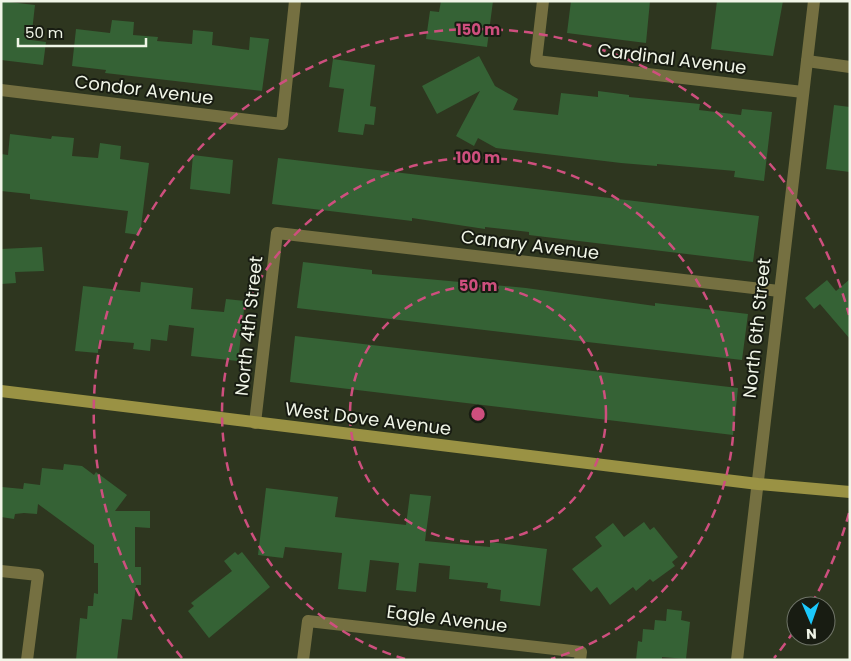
<svg xmlns="http://www.w3.org/2000/svg" width="851" height="661" font-family="Poppins,sans-serif">
<rect width="100%" height="100%" fill="#2e361f"/>
<path fill="#356235" d="M1,1L35,5L31,40L46,42L43,65L1,60Z
M441,1H493L487,47L426,39L430,11L439,12Z
M571,1H650L646,43L567,33Z
M717,1H783L773,56L711,49Z
M112,20L134,22L133,35L158,37L157,41L192,44L193,30L213,32L212,45L249,50L250,37L269,39L262,91L105,73L106,70L72,66L76,29L110,33Z
M479,56L495,86L518,99L513,110L558,115L561,93L598,97V91L629,95V97L700,104L699,110L741,115L742,109L772,112L764,181L734,177L735,171L657,164V166L621,163L496,148L478,138L474,146L456,136L480,91L437,114L422,86Z
M333,59L375,65L370,106L376,107L374,125L365,124L363,135L338,132L344,89L329,87Z
M834,105L850,107V172L826,169Z
M10,134L51,139L52,136L74,138L72,156L98,158L100,143L121,146L120,159L149,163L140,235L125,233L128,211L30,199V194L1,191V154L8,155Z
M193,155L233,160L230,194L190,189Z
M278,158L759,216L753,262L529,235V232L485,227V229L412,218V221L272,204Z
M42,247L44,271L15,272L16,283L1,284V249Z
M303,262L372,270V274L526,288L655,306V303L748,314L742,360L297,308Z
M850,279V339L820,304L814,309L805,298L827,280L836,291Z
M141,282L193,288L191,309L224,312L226,299L245,301L238,361L191,356L194,328L169,325L167,341L151,339L150,351L133,349L134,343L99,340L98,353L75,351L83,286L140,292Z
M295,336L738,388L733,435L290,382Z
M64,464L82,466L94,475L96,472L127,495L115,511H150V528L135,527V567H141V585H136L132,620L122,619L117,660H76L80,618L87,619L88,606H93L94,593L98,594V563H94V545L38,504L37,514L24,513L15,514L14,519L1,517L2,487L23,489L24,483L40,485L42,468L63,470Z
M266,488L338,497L335,517L406,525L410,494L431,496L425,541L490,547V542L547,549L540,606L500,601L501,590L487,588L488,583L449,579L450,566L419,563L416,592L396,590L399,563L370,560L366,592L338,589L342,553L285,547L283,558L258,555Z
M644,522L650,530L654,527L678,557L672,562L675,566L653,582L650,579L636,591L633,587L610,605L597,587L591,592L572,569L602,546L595,537L613,523L624,537Z
M235,552L238,555L242,552L270,587L209,638L188,611L194,606L191,603L232,571L224,561Z
M667,609L682,611L681,620L690,622L686,659L662,657V660H636L638,641L642,642L643,629L654,630L655,620L666,621Z"/>
<g fill="none" stroke-linecap="round" stroke-linejoin="round">
<path stroke="#757041" stroke-width="12" d="M543,1L536,61L803,92
M807,61L850,67
M1,90L282,124L295,1
M255,423L277,233L779,291
M1,571L38,575L27,660
M303,660L308,621L581,652L580,660"/>
<path stroke="#757041" stroke-width="12" d="M737,660L814,1"/>
<path stroke="#9a9244" stroke-width="12" d="M1,391L758,484L850,492"/>
</g>
<g fill="none" stroke="#ce4f7e" stroke-width="2.5" stroke-dasharray="9 6">
<circle cx="478" cy="414" r="128"/>
<path d="M405 659A256 256 0 1 1 551 659"/>
<path d="M849 513A384 384 0 0 1 812 603M794 631A384 384 0 0 1 774 658M182 658A384 384 0 1 1 849 315"/>
</g>
<g text-anchor="middle" stroke-width="4" stroke-linejoin="round" paint-order="stroke">
<g font-size="18" fill="#f0f5e7" stroke="#181c12">
<text transform="translate(672 59) rotate(7)" y="6">Cardinal Avenue</text>
<text transform="translate(144 90) rotate(7)" y="6">Condor Avenue</text>
<text transform="translate(530 245) rotate(7)" y="6">Canary Avenue</text>
<text transform="translate(249 326) rotate(-84)" y="6">North 4th Street</text>
<text transform="translate(757 328) rotate(-84)" y="6">North 6th Street</text>
<text transform="translate(368 419) rotate(7)" y="6">West Dove Avenue</text>
<text transform="translate(447 619) rotate(7)" y="6">Eagle Avenue</text>
</g>
</g>
<circle cx="478" cy="414" r="8" fill="#ce4f7e" stroke="#181c12" stroke-width="2.5"/>
<g font-size="15" text-anchor="middle" font-weight="bold" fill="#ce4f7e" stroke="#181c12" stroke-width="4" stroke-linejoin="round" paint-order="stroke">
<text x="478" y="35">150 m</text>
<text x="478" y="163">100 m</text>
<text x="478" y="291">50 m</text>
</g>
<rect width="851" height="661" fill="none" stroke="#f0f5e7" stroke-width="5"/>
<g transform="translate(811 621) rotate(178)"><circle r="24" fill="#181c12" stroke="#6e7367"/>
<path d="M0-4L9 19L0 12L-9 19Z" fill="#1bc9fc"/>
<text y="-8" font-size="14" font-weight="bold" text-anchor="middle" fill="#f0f5e7">N</text>
</g>
<path d="M18 38v8h128v-8" fill="none" stroke="#f0f5e7" stroke-width="2.5"/>
<text x="25" y="38" font-size="15" fill="#f0f5e7" stroke="#181c12" stroke-width="4" paint-order="stroke">50 m</text>
</svg>
